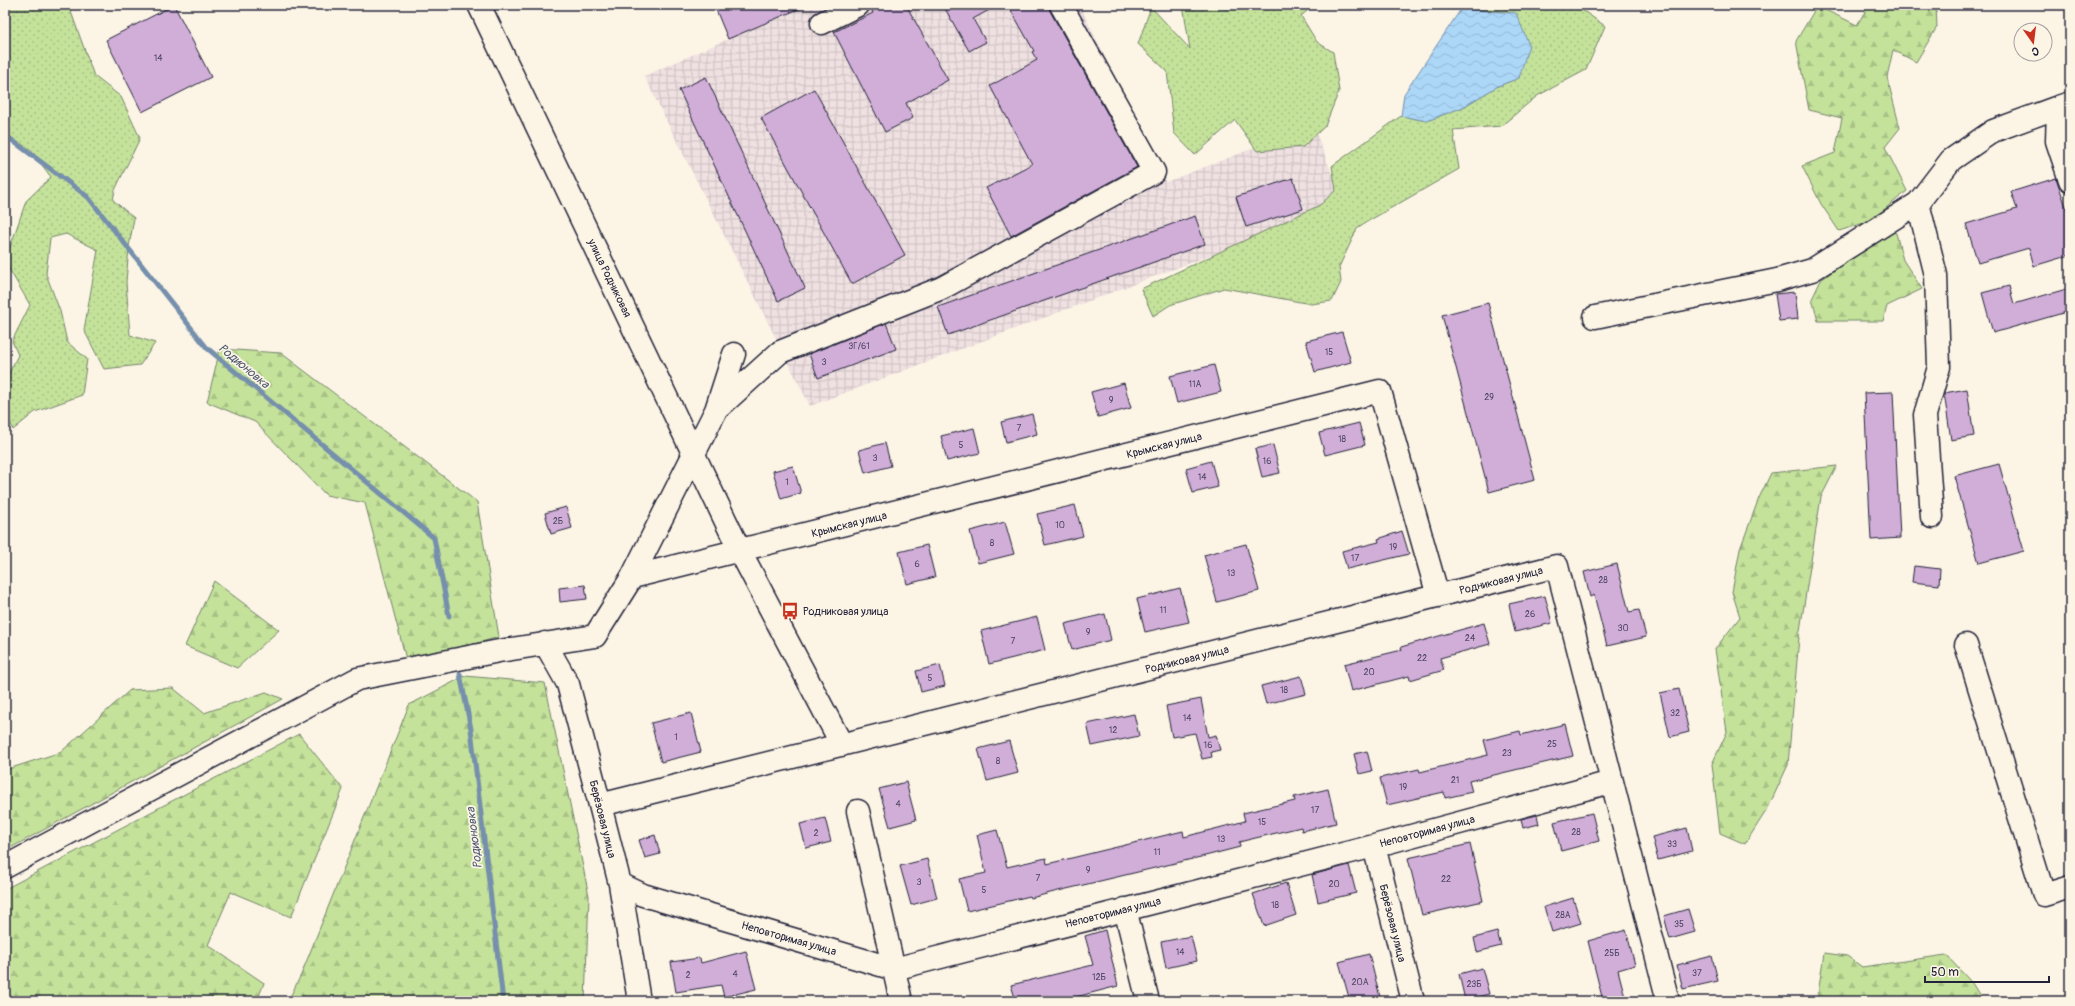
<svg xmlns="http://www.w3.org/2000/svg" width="2075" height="1006" font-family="Pangolin,sans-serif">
<defs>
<pattern id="industrial-grid" width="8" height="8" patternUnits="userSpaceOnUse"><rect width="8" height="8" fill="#efe0e1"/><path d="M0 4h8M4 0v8" fill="none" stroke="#cdc0c2"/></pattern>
<pattern id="grass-dots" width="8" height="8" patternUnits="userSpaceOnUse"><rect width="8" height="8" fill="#c4e29a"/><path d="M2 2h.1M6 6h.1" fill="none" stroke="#a8c286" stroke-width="1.8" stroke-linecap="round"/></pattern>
<pattern id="forest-firs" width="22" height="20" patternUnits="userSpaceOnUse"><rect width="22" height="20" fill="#c4e29a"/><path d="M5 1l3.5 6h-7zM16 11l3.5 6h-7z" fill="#a8c286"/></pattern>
<pattern id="water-waves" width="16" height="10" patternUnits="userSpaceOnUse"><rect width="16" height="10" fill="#acd7f7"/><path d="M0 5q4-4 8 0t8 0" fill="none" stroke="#94b8d5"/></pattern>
</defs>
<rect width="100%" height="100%" fill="#fcf5e5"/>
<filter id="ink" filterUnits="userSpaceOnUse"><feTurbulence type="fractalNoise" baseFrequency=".025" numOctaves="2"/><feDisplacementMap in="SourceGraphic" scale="8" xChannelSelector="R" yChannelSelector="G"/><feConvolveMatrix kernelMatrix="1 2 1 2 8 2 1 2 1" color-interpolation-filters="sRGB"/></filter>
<g filter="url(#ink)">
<path fill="url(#industrial-grid)" d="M714,5H1086L1081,8L1166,182L1313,125L1344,205L810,406L644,76L728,39Z"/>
<path fill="url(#grass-dots)" stroke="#73826a" d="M5,5H65L70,9L94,76L121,97L140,138L115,190L113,200L134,218L129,247L126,282L130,335L155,343L140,365L104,369L84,330L98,250L66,234L50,238L46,274L60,311L67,342L87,359L82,395L35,412L13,430L5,406V381L18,355L12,341L30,305L5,262L26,201L51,177L30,149L5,135Z
M1183,5H1314L1301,16L1317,42L1333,52L1339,91L1325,126L1303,147L1257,151L1235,120L1195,155L1174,133L1167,71L1138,44L1151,7L1190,49Z
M1462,5H1575L1605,26L1586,70L1537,96L1501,126L1453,130L1459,169L1358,227L1339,267L1341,282L1332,301L1311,304L1224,288L1170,305L1153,316L1141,289L1320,205L1336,190L1332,166L1401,116L1427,121L1463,107L1498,86L1519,78L1514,13L1461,9Z"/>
<path fill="url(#forest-firs)" stroke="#73826a" d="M1869,5H1936L1937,27L1916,62L1893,50L1887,77L1900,128L1885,147L1907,191L1870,221L1839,231L1821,204L1802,166L1835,153L1842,118L1809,110L1796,41L1817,6L1857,25Z
M1889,230L1896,233L1903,260L1922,289L1887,306L1883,321H1818L1812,299L1821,280Z
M220,349L281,353L477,502L499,637L407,663L365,503L326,495L255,422L207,402Z
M1837,466L1821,497L1799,637L1788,765L1768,808L1745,844L1720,833L1712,764L1727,732L1715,649L1740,617L1732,592L1740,549L1759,498L1771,473Z
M214,581L279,630L237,668L185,646Z
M465,676L545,683L589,896L585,1001H288L301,975L409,705Z
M173,688L204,713L266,692L283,699L5,851V770L61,752L130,690Z
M299,734L343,789L291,917L231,892L208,945L264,983L257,1001H5V889Z
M1824,953L1847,956L1862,967L1946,955L1972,983L1983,1001H1817Z"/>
<path fill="url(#water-waves)" stroke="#758fac" d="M1461,9L1516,13L1529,45L1519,78L1498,86L1463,107L1427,121L1401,116L1404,94Z"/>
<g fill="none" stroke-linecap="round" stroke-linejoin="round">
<path stroke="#758fac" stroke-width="5" d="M5,135L88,197L207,348L434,538L449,616
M460,674L471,729L503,1001"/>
</g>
<path fill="#d1aed8" stroke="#22223b" d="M174,5L211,77L142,112L106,40Z
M714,5H808L728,39Z
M870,5H906L948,80L906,103L913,118L885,132L834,32L873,13Z
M943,5H998L973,19L986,42L969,51Z
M1008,5H1049L1050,11L1137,167L1011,236L986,188L1032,164L990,86L1037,60L1032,52L1034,51Z
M706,77L805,288L778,301L679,90Z
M814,89L905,255L852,284L761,118Z
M1293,178L1303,209L1246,227L1236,197Z
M2056,178L2070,218V255L2034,266L2029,248L1978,263L1966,224L2017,209L2011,192Z
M1195,216L1205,244L948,335L938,307Z
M2009,286L2014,304L2070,288V311L1993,333L1982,293Z
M1795,292L1798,319L1779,321L1775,294Z
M1488,303L1535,480L1489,492L1442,315Z
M886,323L896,349L818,378L809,354Z
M1342,332L1351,362L1315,372L1306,341Z
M1214,365L1221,392L1177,403L1170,376Z
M1124,383L1131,408L1098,417L1091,392Z
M1967,389L1974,436L1951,440L1944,393Z
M1893,392L1900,538L1871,540L1864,393Z
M1032,414L1037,434L1006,442L1001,422Z
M1359,423L1365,445L1325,455L1319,433Z
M974,428L980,453L947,461L941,436Z
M885,443L891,466L865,473L859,450Z
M1273,445L1280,473L1262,477L1255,449Z
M1211,461L1218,487L1193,493L1186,468Z
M1999,464L2024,551L1979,563L1954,476Z
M793,466L801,493L781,499L773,471Z
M1075,505L1083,536L1045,545L1037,514Z
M566,507L572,528L551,534L545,513Z
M1005,522L1014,554L978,563L970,531Z
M1402,531L1409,554L1347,569L1342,551L1379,542L1378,539Z
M1246,544L1259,591L1217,602L1204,555Z
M927,545L935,577L907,584L899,552Z
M1617,564L1629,612L1639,610L1646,637L1607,646L1594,595L1590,597L1584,572Z
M1914,566L1940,569L1939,585L1912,582Z
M585,585L587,599L560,602L559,588Z
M1180,588L1189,622L1145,632L1137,599Z
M1545,596L1552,623L1515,632L1509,604Z
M1105,614L1111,640L1072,650L1065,624Z
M1037,617L1045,650L989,664L981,631Z
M1484,623L1490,644L1440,658L1444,670L1410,680L1409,676L1351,691L1344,664L1402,650L1401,647Z
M940,665L945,686L921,692L916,671Z
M1301,676L1306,694L1266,704L1261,686Z
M1679,689L1689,732L1670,737L1660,693Z
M1201,699L1208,737L1216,735L1220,750L1211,752L1212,757L1202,759L1195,733L1172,737L1166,706Z
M691,713L701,752L661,762L651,723Z
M1134,714L1139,736L1092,746L1087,724Z
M1565,724L1573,756L1469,781L1472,792L1445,798L1444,792L1387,805L1380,778L1419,769L1420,772L1488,755L1484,740L1520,731L1521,735Z
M1009,741L1018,773L987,781L978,749Z
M1367,751L1372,771L1359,774L1354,754Z
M906,782L916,820L890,827L879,789Z
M1328,789L1336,823L1302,831L1301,827L1239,842L1240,847L1209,855L1054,892L1031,898L1030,896L967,911L959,879L986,873L977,835L997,830L1007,867L1046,858L1047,864L1183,831L1184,837L1245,821L1243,813L1295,801L1294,797Z
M1592,813L1599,841L1561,851L1554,822Z
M1537,815L1539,824L1523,828L1521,819Z
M825,818L831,842L806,848L800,824Z
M1687,828L1692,851L1658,860L1652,837Z
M655,835L660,854L645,858L639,840Z
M1470,844L1483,901L1422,915L1408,858Z
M927,859L937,898L911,905L900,866Z
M1349,865L1356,893L1318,902L1312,875Z
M1286,883L1296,915L1264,926L1253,894Z
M1573,898L1581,923L1552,932L1544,907Z
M1688,909L1695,932L1670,939L1664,916Z
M1105,930L1118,986L1072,998L1073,1001H1016L1011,985L1093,965L1085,936Z
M1626,930L1635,965L1618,970L1626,1001H1603L1588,941Z
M1497,932L1501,946L1477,952L1474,938Z
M1191,936L1197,961L1166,968L1161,942Z
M746,951L756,989L724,997L721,985L676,992L671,962L700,958L701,963Z
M1369,954L1381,1001H1350L1339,962Z
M1712,956L1718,981L1683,989L1677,965Z
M1482,968L1489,994L1465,1000L1459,974Z"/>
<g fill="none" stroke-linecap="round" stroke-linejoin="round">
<g stroke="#22223b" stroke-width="25">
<path id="minor" d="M479,5L740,551L842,745
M822,23L858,5
M2070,103L2058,107L2057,141L2070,180
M1918,203L1936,275L1939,367L1925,415L1932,517
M1595,317L1777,280L1812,270L1918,203L1951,160L1993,131L2058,107
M717,409L780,352L942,288L1154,172L1061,5
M632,577L1380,391L1438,596
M545,643L568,684L600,805L620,884L639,1001
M1966,645L2044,895L2070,887
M600,805L1557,566L1668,1001
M858,811L901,1001
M1374,846L1413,1001
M5,867L357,679L499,651L595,636L632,577L716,410L734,354
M620,884L643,895L894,969L1374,846L1611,782
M1125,909L1148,1001"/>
</g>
<use href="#minor" stroke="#fcf5e5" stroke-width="22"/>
</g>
</g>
<defs>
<g id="bus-bare" transform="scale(1.38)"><path d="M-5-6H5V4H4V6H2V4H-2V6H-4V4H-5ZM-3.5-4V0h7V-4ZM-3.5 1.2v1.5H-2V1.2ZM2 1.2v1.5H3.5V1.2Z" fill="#c8321e" stroke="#fcf5e5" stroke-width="2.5" paint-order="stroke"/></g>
</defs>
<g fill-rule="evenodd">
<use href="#bus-bare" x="790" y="611"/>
</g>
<g text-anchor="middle" stroke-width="3.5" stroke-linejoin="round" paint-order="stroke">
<g font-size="9" fill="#4e4562">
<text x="158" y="61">14</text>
<text x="859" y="349">3Г/61</text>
<text x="1329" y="355">15</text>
<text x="824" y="365">3</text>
<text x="1195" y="387">11А</text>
<text x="1489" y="400">29</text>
<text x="1111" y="403">9</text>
<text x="1019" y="431">7</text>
<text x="1342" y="442">18</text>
<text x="961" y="448">5</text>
<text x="875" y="461">3</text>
<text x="1267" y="464">16</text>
<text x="1202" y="480">14</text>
<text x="787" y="485">1</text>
<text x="558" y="524">2Б</text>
<text x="1060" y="528">10</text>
<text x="992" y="546">8</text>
<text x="1393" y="550">19</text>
<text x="1355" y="561">17</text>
<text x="917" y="567">6</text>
<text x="1231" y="576">13</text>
<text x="1603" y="583">28</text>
<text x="1163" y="613">11</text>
<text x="1530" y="617">26</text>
<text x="1623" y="631">30</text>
<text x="1088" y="635">9</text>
<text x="1470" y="641">24</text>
<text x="1013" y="644">7</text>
<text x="1422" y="661">22</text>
<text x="1369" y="675">20</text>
<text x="930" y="681">5</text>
<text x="1284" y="693">18</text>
<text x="1675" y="716">32</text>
<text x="1187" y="721">14</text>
<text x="1113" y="733">12</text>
<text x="676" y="740">1</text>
<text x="1552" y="747">25</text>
<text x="1208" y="748">16</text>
<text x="1507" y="756">23</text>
<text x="998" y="764">8</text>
<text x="1455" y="783">21</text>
<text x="1403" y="790">19</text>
<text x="898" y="807">4</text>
<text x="1315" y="813">17</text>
<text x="1262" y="825">15</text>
<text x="1576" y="835">28</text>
<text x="816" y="836">2</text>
<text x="1221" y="842">13</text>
<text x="1672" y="847">33</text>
<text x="1157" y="855">11</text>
<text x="1088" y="873">9</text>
<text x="1038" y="881">7</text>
<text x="1446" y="882">22</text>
<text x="919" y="885">3</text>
<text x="1334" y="887">20</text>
<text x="984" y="893">5</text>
<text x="1275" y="908">18</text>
<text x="1563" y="918">28А</text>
<text x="1679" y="927">35</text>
<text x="1180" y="955">14</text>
<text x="1612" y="956">25Б</text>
<text x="1697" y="976">37</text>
<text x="735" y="977">4</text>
<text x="688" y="978">2</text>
<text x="1099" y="980">12Б</text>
<text x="1360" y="985">20А</text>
<text x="1474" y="987">23Б</text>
</g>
<g font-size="11" fill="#22223b" stroke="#fcf5e5">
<text transform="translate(610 278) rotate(64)" y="4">улица Родниковая</text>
<text transform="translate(1164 445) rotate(-14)" y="4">Крымская улица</text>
<text transform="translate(849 524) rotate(-14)" y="4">Крымская улица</text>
<text transform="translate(1501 580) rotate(-14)" y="4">Родниковая улица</text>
<text transform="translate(1187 659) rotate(-14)" y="4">Родниковая улица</text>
<text transform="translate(603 819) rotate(76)" y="4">Берёзовая улица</text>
<text transform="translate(1427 831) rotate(-15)" y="4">Неповторимая улица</text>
<text transform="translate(1113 912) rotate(-14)" y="4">Неповторимая улица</text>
<text transform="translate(1393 923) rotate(76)" y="4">Берёзовая улица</text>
<text transform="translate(789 938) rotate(16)" y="4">Неповторимая улица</text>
</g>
<g font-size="11" fill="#22223b" stroke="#fcf5e5" text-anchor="start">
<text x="803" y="615">Родниковая улица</text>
</g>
<g font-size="12" font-style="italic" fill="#4b5873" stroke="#fcf5e5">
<text transform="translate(244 366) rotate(40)" y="4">Родионовка</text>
<text transform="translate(474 838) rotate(-97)" y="4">Родионовка</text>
</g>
</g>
<rect width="2075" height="1006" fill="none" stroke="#fcf5e5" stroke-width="20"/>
<rect x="10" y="10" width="2055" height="986" fill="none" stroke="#22223b" stroke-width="1.5" filter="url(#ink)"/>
<g transform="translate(2033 42) rotate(166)"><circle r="19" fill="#fcf5e5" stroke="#a5a1a1"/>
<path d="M0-3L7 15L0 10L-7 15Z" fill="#c8321e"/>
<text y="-6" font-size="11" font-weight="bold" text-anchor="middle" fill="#22223b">С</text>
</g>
<path d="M1925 976v6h124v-6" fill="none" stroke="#22223b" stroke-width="2"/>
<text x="1931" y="976" font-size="12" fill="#22223b" stroke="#fcf5e5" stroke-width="3" paint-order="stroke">50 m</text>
</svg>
